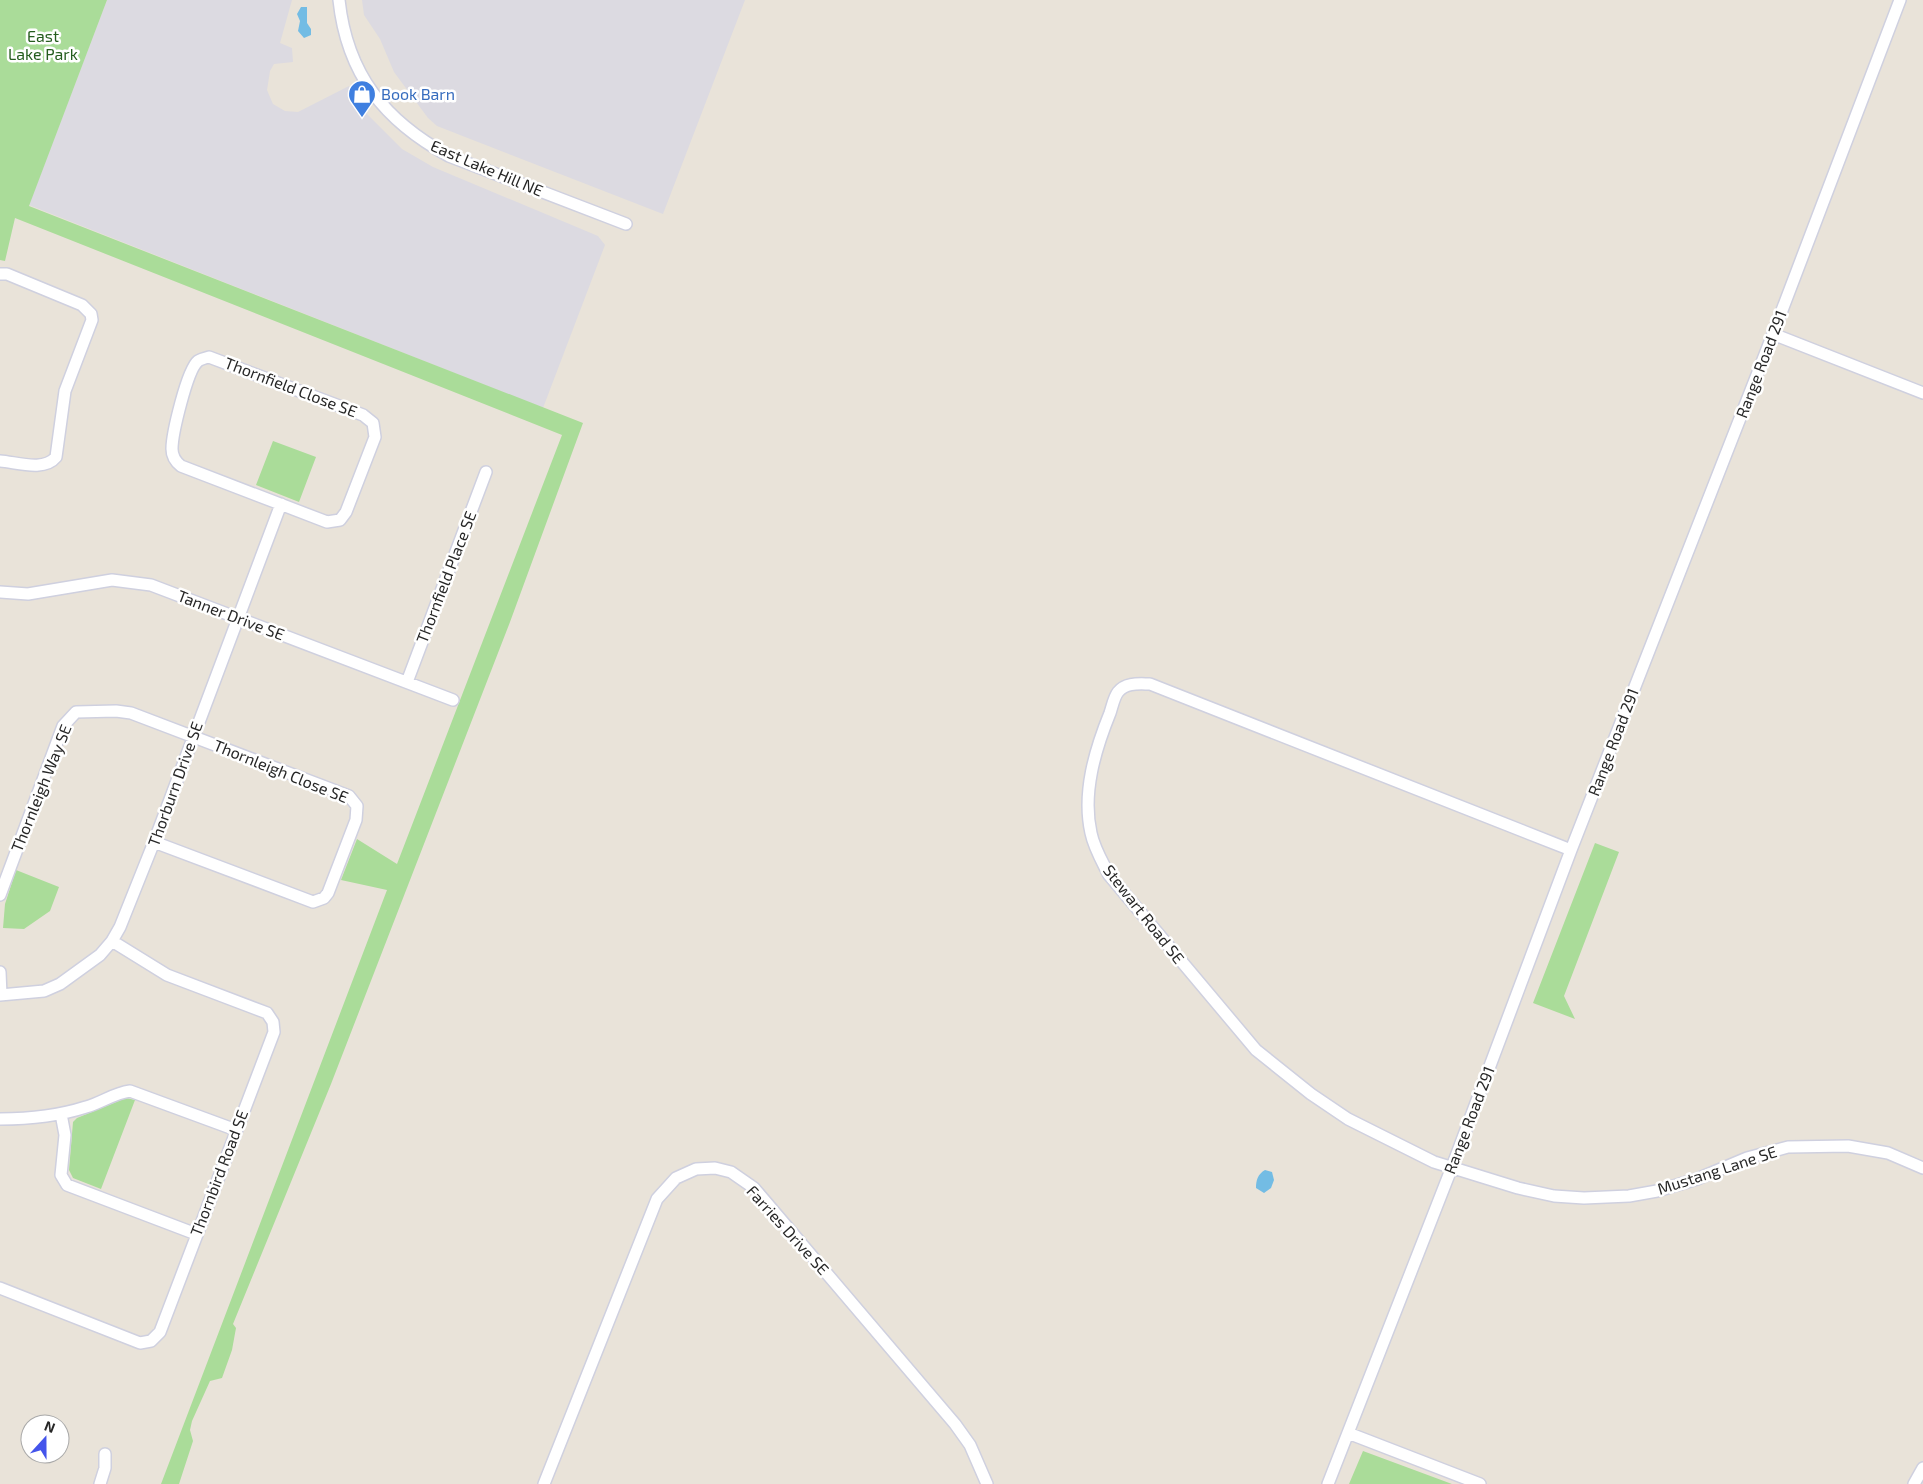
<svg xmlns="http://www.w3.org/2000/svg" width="1923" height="1484" font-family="'Exo 2',sans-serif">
<rect width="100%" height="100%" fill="#e9e3d9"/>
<path fill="#dcdae1" d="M107,0H292L280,43L292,48L293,62L274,64L270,71L267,90L273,104L285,111L298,112L349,86L365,112L402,149L433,167L598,236L605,245L543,408L29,205Z
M362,0H745L663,214L437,126L428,118L394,72L380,39L364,15Z"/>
<path fill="#aadc99" d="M0,0H107L29,206L583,423L510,622L331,1084L233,1324L236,1328L232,1350L222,1378L210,1381L192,1421L190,1430L193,1441L179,1484H161L387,890L341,880L357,839L397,864L562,435L15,218L5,261L0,260Z
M273,441L316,457L299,502L256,485Z
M1595,843L1619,852L1564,996L1575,1019L1533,1003Z
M16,870L59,887L50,911L24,929L3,928L5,904Z
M126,1098L135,1100L101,1189L73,1178L69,1170L73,1122L77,1118Z
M1363,1451L1452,1484H1349Z"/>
<path fill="#73bce4" d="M301,7H307V23L311,29V35L304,38L298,31L300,21L297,14Z
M1265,1170L1272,1172L1274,1180L1271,1188L1264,1193L1256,1188C1256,1180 1258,1174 1265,1170Z"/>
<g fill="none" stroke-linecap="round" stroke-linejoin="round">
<g stroke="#cfd0df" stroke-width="14">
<path id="minor" d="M339,0C347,75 385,121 449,156L626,224
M0,274H7L82,305L91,314L92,320L65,391L56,457C44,472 16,462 0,461
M1773,334L1923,393
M209,357L363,415L373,423L375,437L346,512L340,520L327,522L181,466C176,462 172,456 172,449C172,434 187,370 198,361C201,359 205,358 209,357Z
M0,592L28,594L112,580L151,585L453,700
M407,682L486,472
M1571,850L1150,684C1140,684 1126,682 1118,692C1114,697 1112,707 1110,713C1095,750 1082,793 1091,833C1094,848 1102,861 1109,875L1256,1050L1311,1094L1348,1119L1434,1162L1518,1188L1554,1196L1584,1198L1629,1196L1657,1191L1697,1179L1747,1158L1788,1147L1848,1146L1888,1153L1923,1168
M0,895L63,726L76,712L116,711L131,713L349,796L357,806L356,820L328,893L324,898L313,902L154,842
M0,972L1,995
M0,995L44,991L60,984L100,955L112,941L120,927L154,842L281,504
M61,1114L65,1135L61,1175L67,1185L196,1234
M0,1119C29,1119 58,1116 86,1107C101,1103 114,1093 130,1091L236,1130
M0,1288L140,1343L151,1341L160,1332L274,1032L273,1022L267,1013L167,975L112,941
M1348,1433L1480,1484
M100,1484L105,1468V1454
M544,1484L657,1199L676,1178L696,1169L715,1168L731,1172L754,1188L955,1424L970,1445L987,1484
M1328,1484L1452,1167L1571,850L1773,334L1900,0
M1914,1484L1923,1468"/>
</g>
<use href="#minor" stroke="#fff" stroke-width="11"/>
</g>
<defs>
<g id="shop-pin" transform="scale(1.4375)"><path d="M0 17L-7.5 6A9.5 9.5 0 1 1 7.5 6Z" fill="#3f7fe0" stroke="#fff"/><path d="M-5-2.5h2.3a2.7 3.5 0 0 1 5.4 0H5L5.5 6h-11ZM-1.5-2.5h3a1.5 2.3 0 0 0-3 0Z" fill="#fff"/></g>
</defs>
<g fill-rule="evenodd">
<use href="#shop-pin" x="362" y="94"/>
</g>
<g text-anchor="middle" stroke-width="5" stroke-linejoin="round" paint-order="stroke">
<g font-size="16" fill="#255d1e" stroke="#fff">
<text x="43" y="42">East<tspan x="43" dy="18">Lake Park</tspan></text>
</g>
<g font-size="16" fill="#366cbe" stroke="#fff" text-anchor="start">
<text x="381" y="100">Book Barn</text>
</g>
<g font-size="16" fill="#272727" stroke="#fff">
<text transform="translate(487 168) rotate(23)" y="6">East Lake Hill NE</text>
<text transform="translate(1761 364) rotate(-69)" y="6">Range Road 291</text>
<text transform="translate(291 387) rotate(21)" y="6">Thornfield Close SE</text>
<text transform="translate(446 577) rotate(-69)" y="6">Thornfield Place SE</text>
<text transform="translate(231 615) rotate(21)" y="6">Tanner Drive SE</text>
<text transform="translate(1613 742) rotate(-69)" y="6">Range Road 291</text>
<text transform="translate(281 771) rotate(22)" y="6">Thornleigh Close SE</text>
<text transform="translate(175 784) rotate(-70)" y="6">Thorburn Drive SE</text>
<text transform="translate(41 788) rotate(-68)" y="6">Thornleigh Way SE</text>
<text transform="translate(1144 914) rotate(52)" y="6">Stewart Road SE</text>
<text transform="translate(1469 1120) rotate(-69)" y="6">Range Road 291</text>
<text transform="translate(1717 1170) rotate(-18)" y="6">Mustang Lane SE</text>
<text transform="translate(219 1173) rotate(-69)" y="6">Thornbird Road SE</text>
<text transform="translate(788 1230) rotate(48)" y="6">Farries Drive SE</text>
</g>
</g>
<g transform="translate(45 1439) rotate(21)"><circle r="24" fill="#ffffff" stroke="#a9a9a9"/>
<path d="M0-4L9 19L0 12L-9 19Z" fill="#4454eb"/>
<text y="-8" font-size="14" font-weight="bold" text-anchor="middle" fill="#272727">N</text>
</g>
</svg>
